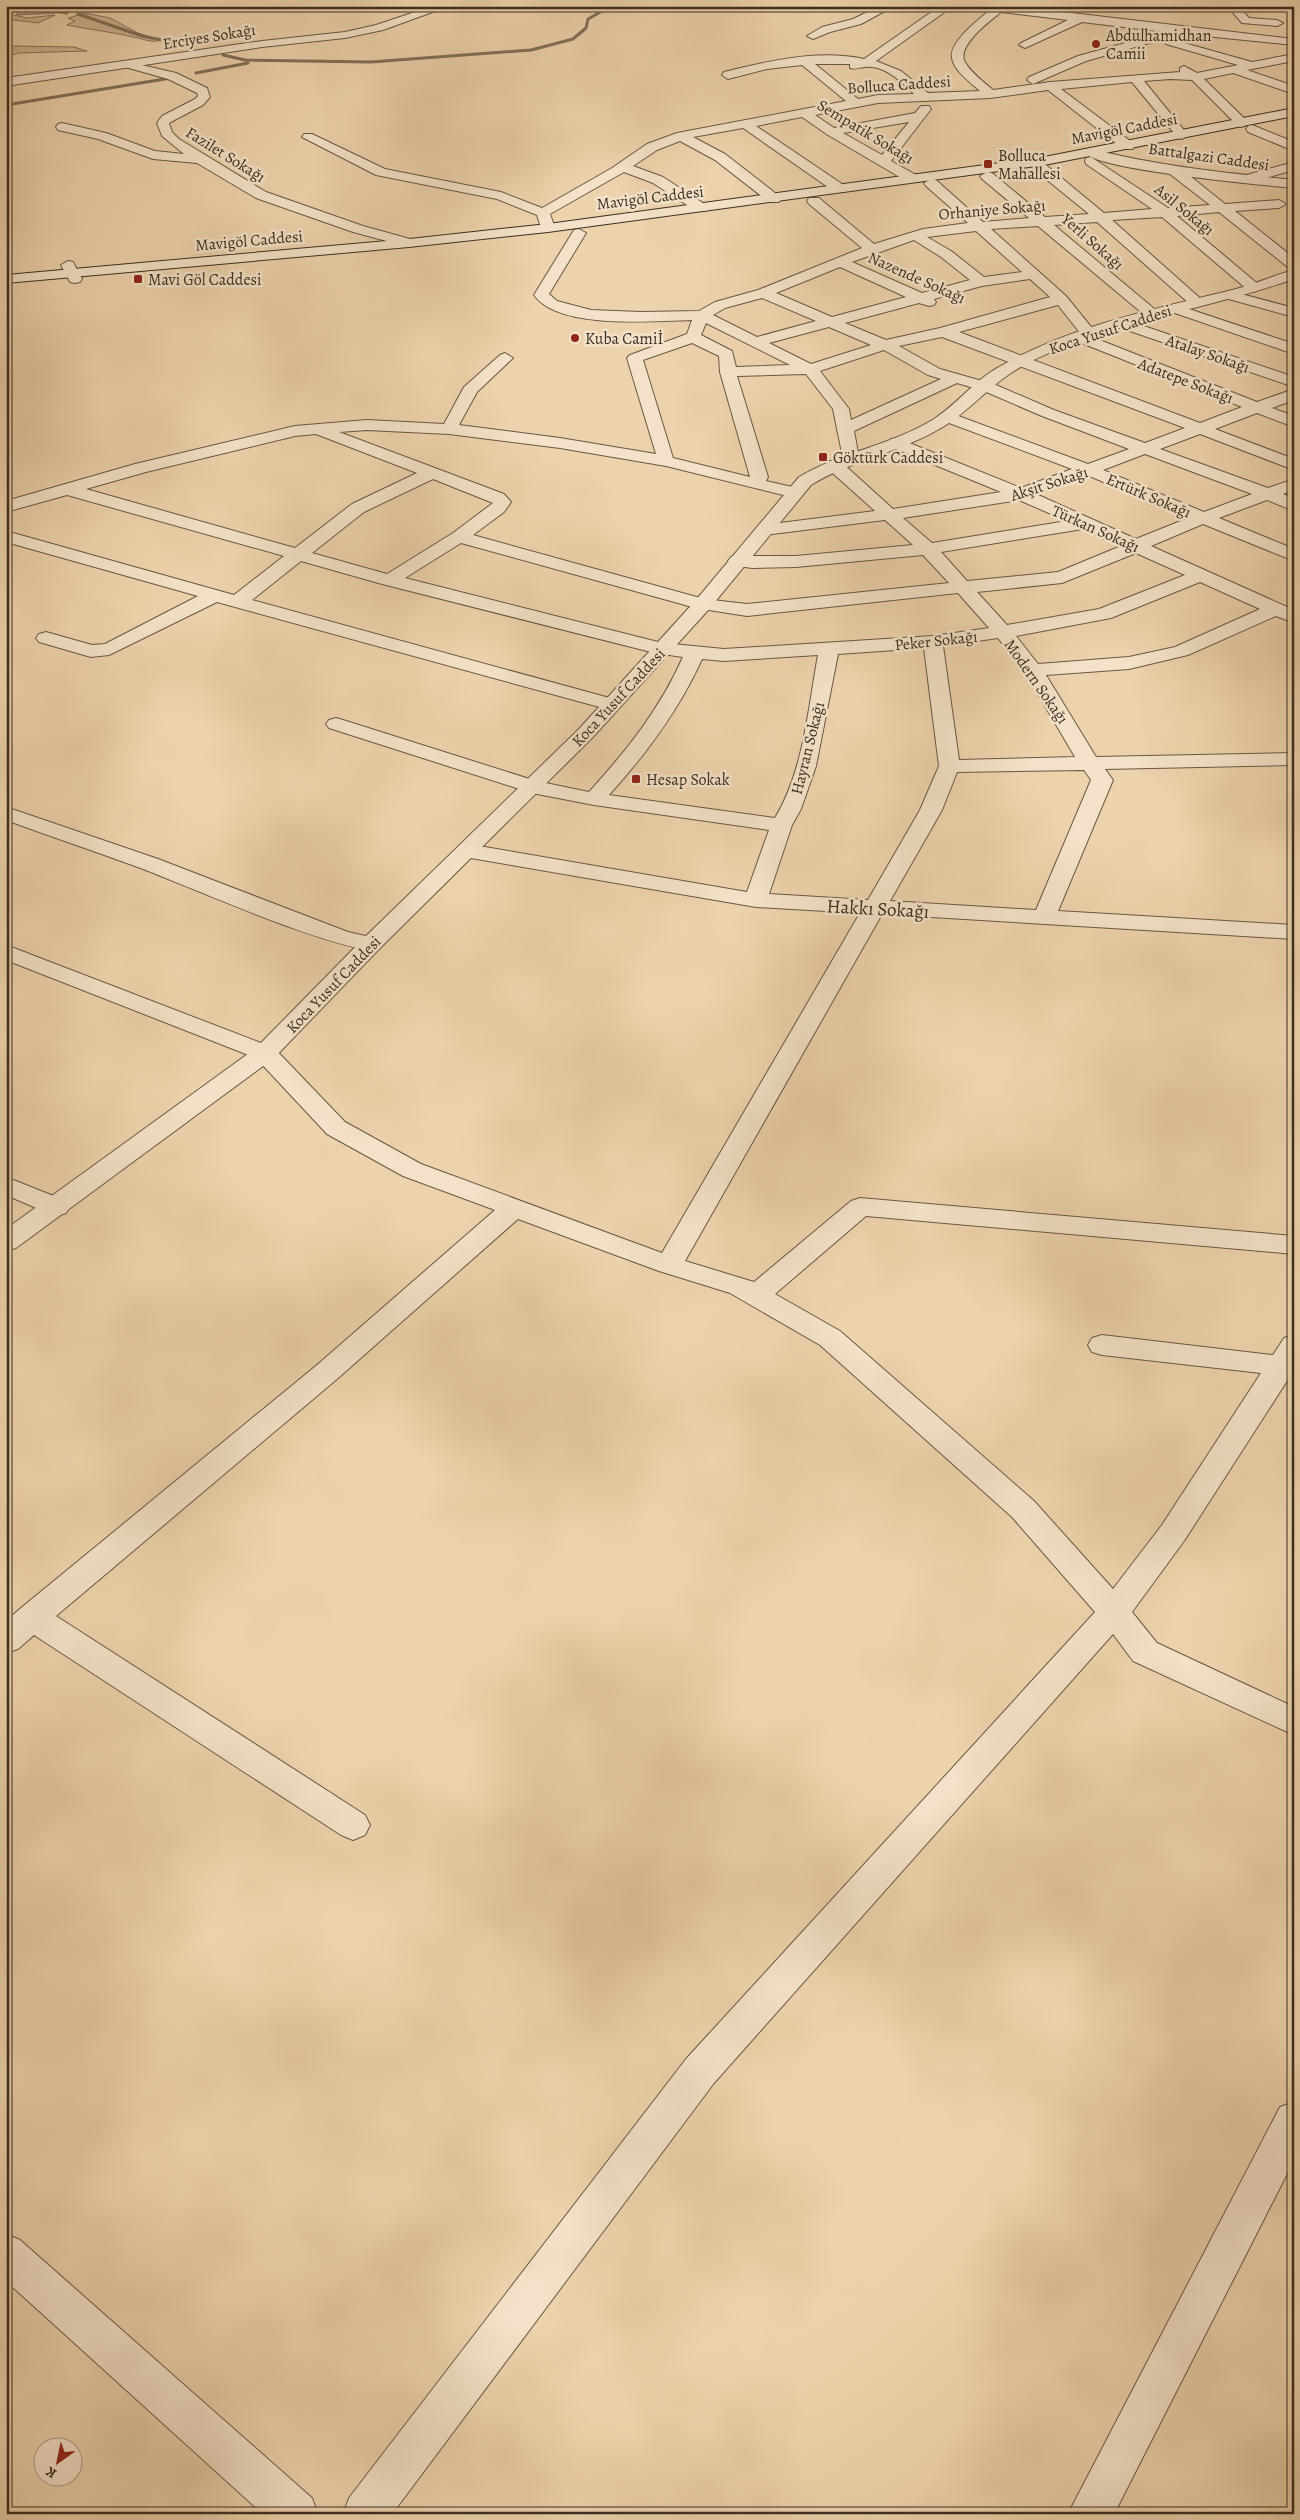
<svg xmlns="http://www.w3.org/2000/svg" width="1300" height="2520" font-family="Alegreya,serif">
<rect width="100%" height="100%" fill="#edd3ac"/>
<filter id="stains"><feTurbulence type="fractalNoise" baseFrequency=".004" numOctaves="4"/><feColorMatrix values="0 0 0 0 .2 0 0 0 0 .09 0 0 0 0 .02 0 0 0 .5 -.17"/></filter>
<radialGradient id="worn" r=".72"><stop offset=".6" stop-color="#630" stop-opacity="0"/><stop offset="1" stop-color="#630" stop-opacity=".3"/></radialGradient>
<path fill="#cfb795" stroke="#84735c" d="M6,13L27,18L55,15L38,23L6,19Z
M85,13L110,18L138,33L161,40C153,43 146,40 138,38C114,32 91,30 67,25L75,21L68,18Z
M13,46L74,47L87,51L18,53L6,57V48Z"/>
<path fill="#b09b7d" stroke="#817059" d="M6,6H45L55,9L57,13L17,15V12L6,10Z"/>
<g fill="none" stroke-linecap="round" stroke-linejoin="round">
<path stroke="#817059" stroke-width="3" d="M46,10L67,13
M78,14L142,36L167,41
M176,43L189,46
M223,55L245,60L371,62L531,50L573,39L586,28L588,19L611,6
M196,73L248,63
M6,105L171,78"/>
<g stroke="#675845" stroke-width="2">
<path id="minor" d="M880,6H894L861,24L830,32L813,39L807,36L822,27L853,19Z
M940,6H953L876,61L901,71L928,93L980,91C970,82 954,71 952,58C948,43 979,19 990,10L978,6H1011L1294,39V45L1175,33L1174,36L1086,61L1033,84L1027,80L1029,77L1078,56L1165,32L1082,22L1025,48L1019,45L1021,43L1068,20L1001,12C990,21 956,46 965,62C971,73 984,82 993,90L1050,82L1180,72V68L1184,66L1197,73L1238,65L1166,44L1164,42L1170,39L1252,62L1294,54V61L1247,70L1294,86V94L1233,73L1204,79L1246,120L1248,123L1242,127L1238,126L1192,80L1170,79L1144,81L1188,135L1182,139L1178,138L1132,82L1061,89L1133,143L1134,146L1133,149H1123L1048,90L990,98L878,103L815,115L834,128L915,113L921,106H929L931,109L891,161L918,176L920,179L918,182H908L828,135L802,117L756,126L845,186L847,189L845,192H835L743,128L693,137L725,154L779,196L781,199L779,202H769L715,160L680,141L657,150L633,166L663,177L706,205L708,208L706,211H696L653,183L624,172L550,214L555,228L548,232L541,228L537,215L497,199L376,175L302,137L304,134H312L385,169L501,192L542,208L612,168L647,144L677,133L846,101L802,65L767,69L728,79L722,75L724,72C768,61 819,49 864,59ZM815,64H850V68C856,70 860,67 866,67C884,65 902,82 914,94L878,95L858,99ZM909,122L882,155L843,133Z
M1227,6H1238L1249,18L1277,20L1283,23L1277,26L1242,23Z
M129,62L176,73L207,88L210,97L203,105L169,123L172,132L179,139L266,192L363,226L414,240L416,243L409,247L353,232L256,198L197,163L153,159L98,139L58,130L56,127L58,124L62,123L106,133L155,151L184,154L162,136L157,123L162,116L195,99L198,96L197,93L168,79L125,67L123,65Z
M1252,125L1294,142V151L1248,132L1246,129L1248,126Z
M1091,157L1168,208L1210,205L1170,174L1168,171L1175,167L1180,168L1225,204L1279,200L1286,204L1279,208L1235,211L1294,258V269L1289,268L1219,212L1177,216L1259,285L1261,288L1254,292L1249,291L1162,217L1112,220L1201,299L1203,302L1196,306L1191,305L1097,222L1054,225L1158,312L1160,315L1153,319L1148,318L1038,226L991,229L1066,296L1096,333L1092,337L1257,402L1294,389V400L1272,408L1294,416V427L1257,413L1215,429L1294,459V470L1200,434L1160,449L1268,488L1294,479V490L1283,494L1294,499V511L1267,500L1219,518L1294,549V561L1203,524L1151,546L1294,610V623L1276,616L1188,655L1129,669L1046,675L1096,757L1294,753V765L1105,769L1113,780L1058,911L1294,925V939L882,914L685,1261L754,1282L851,1201L860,1198L1294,1236V1254L866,1216L775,1294L840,1331L1034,1501L1113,1589L1162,1525L1261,1373L1102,1355L1092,1352L1088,1345L1092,1338L1102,1335L1273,1355L1284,1338L1294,1335V1370L1184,1541L1132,1612L1157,1643L1294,1707V1735L1133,1661L1113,1634L714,2083L392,2514H343L349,2498L686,2059L1095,1612L1012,1517L820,1345L730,1293L659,1271L518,1219L337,1379L56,1616L365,1815L370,1825L365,1835L353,1840L341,1835L34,1635L18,1649L6,1653V1621L21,1608L317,1365L495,1210L403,1176L327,1134L256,1058L6,960V945L274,1048L345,1122L421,1164L662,1253L860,913L756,907L459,856L456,851L459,846L467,844L747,892L769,830L594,805L532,793L329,728L326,724L329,720L336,718L343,720L536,781L589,792C627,750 660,709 683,657L655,653L382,584L301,561L252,600L617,700L620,704L617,708L610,710L603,708L217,602L109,655L91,657L39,642L36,638L39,634L46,632L92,645L105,644L198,596L6,542V531L234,595L284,556L67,495L6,512V501L135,464L295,426L367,420L444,424L464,387L500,355L505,353L513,358L477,392L459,425L560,438L656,454L627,358L630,355L687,334L692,320C654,321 558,330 534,295L574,230L579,229L586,233L549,294L557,301L591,310L641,312L699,311L715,302L758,290L862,248L809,204L807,201L809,198H819L874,244L923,229L968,223L926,186L924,183L931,179L936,180L983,222L1029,218L982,179L980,176L987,172L992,173L1045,217L1089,214L1036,171L1034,168L1036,165H1046L1104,213L1152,209L1086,164L1085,161L1086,158ZM976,231L1022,272L984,277L951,251L927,237ZM914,240L941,257L970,280L922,293L852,262ZM840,267L906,297L832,317L776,293ZM1030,279L1050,297L940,328L886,340L845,323L919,303L929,306L934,305L936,302L934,299L982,286ZM762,298L816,321L757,337L713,315L725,308ZM1058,305L1080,333L1074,334L1071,337L1074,340L1242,407L1200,423L959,332ZM706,323L790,365L736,367L732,351L701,335ZM829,327L871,345L811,364L769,343ZM942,337L1185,428L1145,443L1054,410L996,385L940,369L899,346ZM692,343L719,356L720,372L750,477L673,458L643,360ZM884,350L928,375L941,379L851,420L849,409L820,371ZM806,374L833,409L843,458L845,462H857L859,458L854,431L957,383L984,391L1042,416L1129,449L1088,464L953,414H941L939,417L941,420L1072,469L1021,488L897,438L891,439L889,443L891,447L1001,492L893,509L840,461H828L826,465L828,469L875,511L764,525L758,526L755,530L758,534L764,535L885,520L913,545L796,556H737L731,557L728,561L731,565L752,568L796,567L923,555L949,583L747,604L704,599L473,535L504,512L511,502L504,494L339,432L367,430L449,434L560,448L666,466L795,498L801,497L804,493L801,489L766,481L768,477L737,376ZM316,434L417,473L352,504L295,548L86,489L146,472L295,436ZM1145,454L1252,494L1204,512L1103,470ZM1087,475L1188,518L1136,539L1036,494ZM433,479L493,503L453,533L387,574L312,553L364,512ZM1019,500L1067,521L932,543L903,518ZM1083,529L1121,546L1058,572L967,581L941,552ZM461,543L696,608L747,616L958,593L989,628L933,636L724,649L662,643L405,578ZM1136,553L1185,575L1099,609L1007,625L977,592L1062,583ZM1200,582L1260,609L1175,647L1129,657L1038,664L1016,636L1111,618ZM998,638L1025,672L1075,757L959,760L943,646ZM924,648L939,766L920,810L868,900L769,894L792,825L801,809L816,766L838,654ZM818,655C808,708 804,770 775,818L609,795C647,753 679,710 702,659L724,661ZM1084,770L1091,780L1036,910L890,901L942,810L957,772Z
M1294,162V170L1248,183L1241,179L1243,176Z
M68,261L73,262L82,279L80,282L75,283L70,282L61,265Z
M1230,291L1294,308V317L1225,298L1223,295Z
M1174,304L1294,344V354L1169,311L1167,308Z
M1123,319L1294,377V387L1118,327L1115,324L1118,321Z
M6,807L158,859L348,932L379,939L383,944L379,949C348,957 183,884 143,869C97,852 52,837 6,820Z
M6,1177L66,1201L70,1207L66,1213L57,1216L48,1213L6,1195Z
M1294,2102V2160L1114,2514H1068L1280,2107Z
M6,2234L20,2240L312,2498L318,2514H263L6,2281Z"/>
</g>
<g stroke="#675845" stroke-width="2">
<path id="tertiary" d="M433,6H449L383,30L345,38L262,47L6,86V78L262,41L345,32L376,25Z
M1091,149C1158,166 1225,173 1294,180V188C1263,185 1099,170 1085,153Z
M1294,270V279C1228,302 1160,314 1094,336C1065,346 1032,358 1008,375C986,390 968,411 946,425C904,452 853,459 811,485L710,608L593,737L379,949L274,1058L16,1248L6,1251V1229L256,1048L363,939L579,729L696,600L799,477C841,452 892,445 934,419C957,404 975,380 999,367C1072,325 1156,309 1236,289C1256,284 1274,275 1294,270Z"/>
</g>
<g stroke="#3a2f23" stroke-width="2">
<path id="secondary" d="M1294,108V116L1044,165L548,232L409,247L6,283V275L409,239L548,224L1044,157Z"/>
</g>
<use href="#minor" fill="#f3e2c9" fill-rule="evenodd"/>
<use href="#tertiary" fill="#f3e2c9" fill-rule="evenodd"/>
<use href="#secondary" fill="#f3e2c9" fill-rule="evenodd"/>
</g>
<g fill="#8f2418" stroke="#f3e2c9" stroke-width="2">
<circle cx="1096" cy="44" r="5"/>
<rect x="983" y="159" width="10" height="10" rx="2.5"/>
<rect x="133" y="274" width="10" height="10" rx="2.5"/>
<circle cx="575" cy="338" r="5"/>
<rect x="818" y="452" width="10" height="10" rx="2.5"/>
<rect x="631" y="774" width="10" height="10" rx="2.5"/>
</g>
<g text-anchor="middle" stroke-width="5" stroke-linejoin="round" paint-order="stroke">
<g font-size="16" fill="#3a2f23" stroke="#f3e2c9" text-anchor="start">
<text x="1106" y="41">Abdulhamidhan<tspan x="1106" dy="18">Camii</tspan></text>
<text x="998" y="161">Bolluca<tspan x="998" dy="18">Mahallesi</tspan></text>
<text x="148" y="285">Mavi Göl Caddesi</text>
<text x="585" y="344">Kuba Camiİ</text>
<text x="833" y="463">Göktürk Caddesi</text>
<text x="646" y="785">Hesap Sokak</text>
</g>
<g font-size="16" fill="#3a2f23" stroke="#f3e2c9">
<text transform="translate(209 36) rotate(-9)" y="6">Erciyes Sokağı</text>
<text transform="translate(899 84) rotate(-4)" y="6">Bolluca Caddesi</text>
<text transform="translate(1124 128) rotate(-11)" y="6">Mavigöl Caddesi</text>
<text transform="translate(866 131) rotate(31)" y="6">Sempatik Sokağı</text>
<text transform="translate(226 154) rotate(32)" y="6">Fazilet Sokağı</text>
<text transform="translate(1209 156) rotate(8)" y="6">Battalgazi Caddesi</text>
<text transform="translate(650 197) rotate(-7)" y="6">Mavigöl Caddesi</text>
<text transform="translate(992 209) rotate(-5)" y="6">Orhaniye Sokağı</text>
<text transform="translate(1185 209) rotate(39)" y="6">Asil Sokağı</text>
<text transform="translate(249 240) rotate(-5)" y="6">Mavigöl Caddesi</text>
<text transform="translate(1093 241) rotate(41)" y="6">Yerli Sokağı</text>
<text transform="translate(917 277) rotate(24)" y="6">Nazende Sokağı</text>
<text transform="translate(1110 329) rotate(-18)" y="6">Koca Yusuf Caddesi</text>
<text transform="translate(1208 353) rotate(19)" y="6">Atalay Sokağı</text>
<text transform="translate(1186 380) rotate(21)" y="6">Adatepe Sokağı</text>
<text transform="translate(1049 483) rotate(-18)" y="6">Akşit Sokağı</text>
<text transform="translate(1149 495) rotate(23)" y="6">Ertürk Sokağı</text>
<text transform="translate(1096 528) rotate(24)" y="6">Türkan Sokağı</text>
<text transform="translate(936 640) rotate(-6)" y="6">Peker Sokağı</text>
<text transform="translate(1037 681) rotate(55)" y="6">Modern Sokağı</text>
<text transform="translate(618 697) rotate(-47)" y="6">Koca Yusuf Caddesi</text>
<text transform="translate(807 748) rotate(-76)" y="6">Hayran Sokağı</text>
<text transform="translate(333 984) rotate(-46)" y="6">Koca Yusuf Caddesi</text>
</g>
<g font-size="19" fill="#3a2f23" stroke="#f3e2c9">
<text transform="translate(878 908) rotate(3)" y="7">Hakkı Sokağı</text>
</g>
</g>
<rect width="1300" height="2520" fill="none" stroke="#edd3ac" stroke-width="25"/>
<rect x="8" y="8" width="1285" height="2505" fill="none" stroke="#3a2f23" stroke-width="2.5"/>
<rect x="12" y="12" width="1275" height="2495" fill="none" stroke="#3a2f23"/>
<g transform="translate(58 2462) rotate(213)"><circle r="24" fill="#f3e2c9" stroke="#a99a87"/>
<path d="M0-4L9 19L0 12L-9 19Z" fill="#8f2418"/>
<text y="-8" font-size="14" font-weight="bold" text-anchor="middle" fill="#3a2f23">K</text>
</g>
<rect width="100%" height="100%" filter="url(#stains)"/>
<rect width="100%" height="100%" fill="url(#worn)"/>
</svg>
